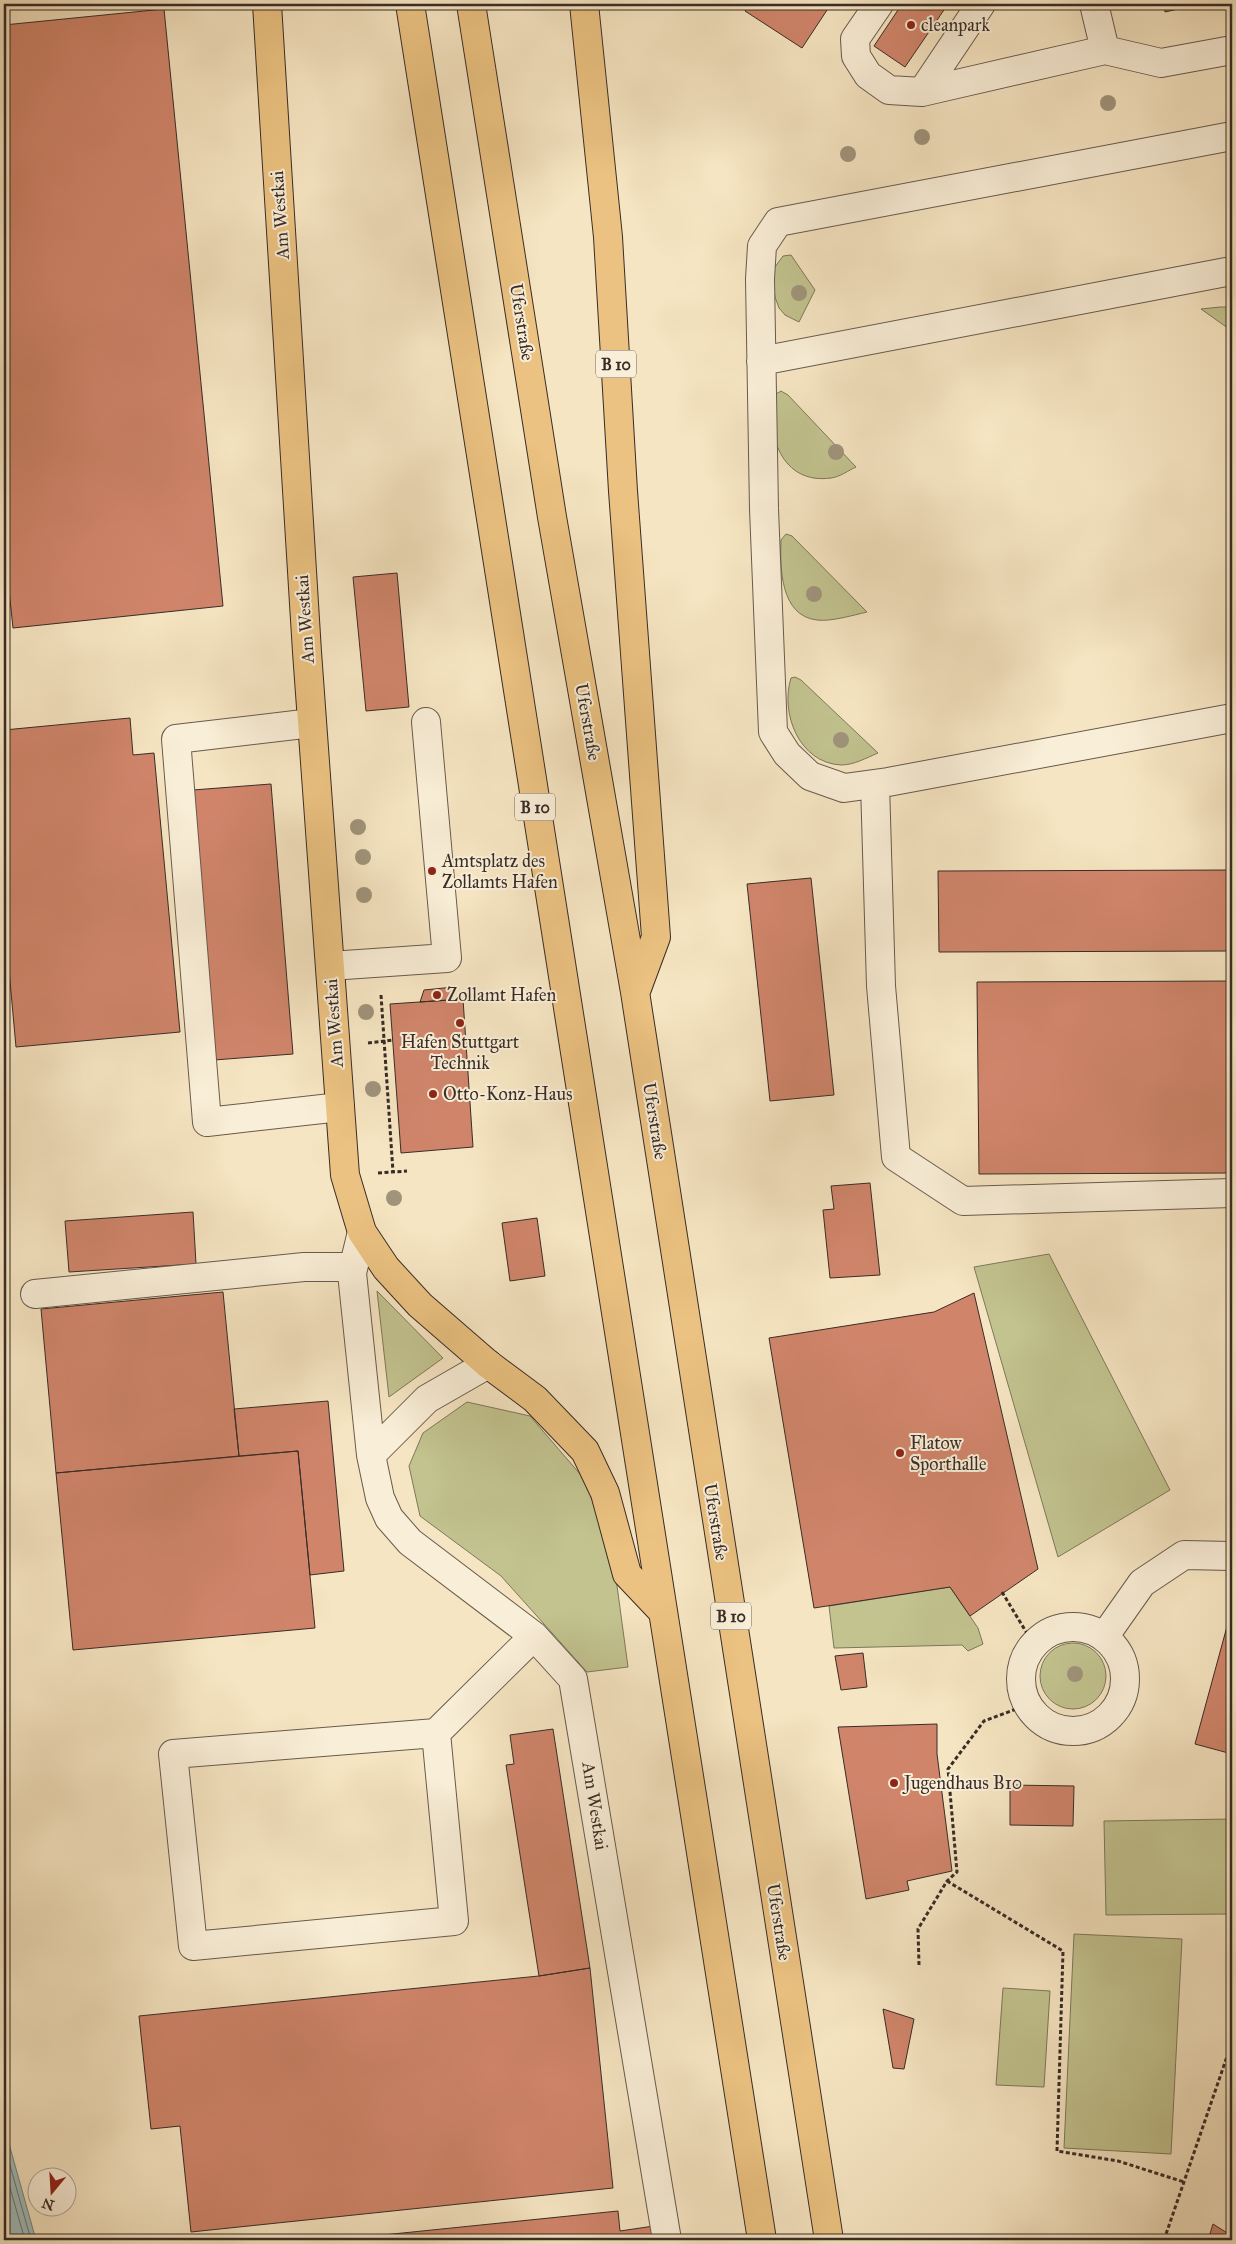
<svg xmlns="http://www.w3.org/2000/svg" width="1236" height="2244" font-family="'IM FELL Great Primer',serif">
<rect width="100%" height="100%" fill="#f6e5c2"/>
<filter id="stains"><feTurbulence type="fractalNoise" baseFrequency=".004" numOctaves="4"/><feColorMatrix values="0 0 0 0 .2 0 0 0 0 .09 0 0 0 0 .02 0 0 0 .5 -.17"/></filter>
<radialGradient id="worn" r=".72"><stop offset=".6" stop-color="#630" stop-opacity="0"/><stop offset="1" stop-color="#630" stop-opacity=".3"/></radialGradient>
<path fill="#c2c38f" stroke="#7d785b" d="M791,255L815,290L799,322L785,315L779,308L775,297L772,271L783,256Z
M1220,307H1232V331L1201,309Z
M781,391L788,395L856,467C849,470 840,477 831,478C782,485 764,434 776,394Z
M786,534L792,536L867,612C854,615 830,622 817,620C780,616 780,567 781,540Z
M795,677L801,680L878,753C866,758 854,765 841,765C799,763 780,713 791,678Z
M1049,1254L1170,1490L1058,1557L974,1267Z
M377,1291L443,1358L389,1397Z
M467,1402L530,1416L586,1481L615,1571L628,1667L587,1672L501,1576L420,1516L409,1466L423,1433Z
M950,1587L978,1628L983,1644L968,1651L962,1645L834,1648L829,1606Z
M1040 1676a33 33 0 1 1 66 0a33 33 0 1 1-66 0Z
M1232,1819V1914L1106,1915L1104,1821Z
M1074,1934L1182,1939L1171,2154L1064,2148Z
M1003,1988L1050,1991L1044,2087L996,2085Z"/>
<path fill="#a0bdbc" stroke="#768380" d="M4,2126L36,2240H4Z"/>
<g fill="none" stroke-linecap="round" stroke-linejoin="round">
<path stroke="#6c7472" stroke-width="1" d="M4,2144L31,2240
M4,2167L25,2240"/>
</g>
<path fill="#d0856b" stroke="#382c27" d="M750,4H831L802,48L745,11Z
M902,4H948L905,67L874,46Z
M1164,4H1200L1165,12Z
M164,9L223,606L13,628L4,543V25Z
M397,573L409,707L366,711L353,577Z
M130,718L133,755L154,753L180,1032L16,1047L4,915V730Z
M271,784L293,1054L214,1060L193,790Z
M1232,870V951L939,952L938,871Z
M811,878L834,1095L770,1101L747,884Z
M1232,981V1173L979,1174L977,982Z
M454,987L450,1000L420,1002L424,990Z
M463,999L473,1147L401,1153L390,1004Z
M870,1183L880,1275L830,1278L823,1210L834,1209L831,1186Z
M193,1212L196,1264L69,1272L65,1221Z
M537,1218L545,1276L510,1281L502,1223Z
M223,1292L239,1456L56,1473L41,1309Z
M974,1293L1038,1569L970,1616L950,1587L814,1608L769,1338L934,1312Z
M328,1401L344,1571L310,1575L298,1451L239,1456L234,1409Z
M298,1451L315,1628L73,1650L56,1473Z
M1232,1608V1754L1195,1744Z
M863,1653L867,1687L841,1690L835,1656Z
M937,1724V1754L952,1871L907,1881L909,1890L866,1899L838,1727Z
M553,1729L590,1968L539,1976L506,1765L514,1764L510,1735Z
M1010,1785L1074,1786L1073,1826L1010,1825Z
M590,1968L613,2188L191,2232L180,2126L151,2129L139,2016L539,1976Z
M883,2009L914,2019L904,2069L893,2068Z
M618,2211L620,2231L654,2226L657,2240H334Z
M1213,2224L1232,2236V2240H1208Z"/>
<g fill="none" stroke-linecap="round" stroke-linejoin="round">
<g stroke="#685a4e" stroke-width="30">
<path id="minor" d="M879,4L855,39L856,56L868,75L889,90L922,92L1105,50L1161,63L1232,50
M1094,4L1105,50
M922,92L981,4
M1232,136L778,222L762,246L760,279L764,509L773,732L787,754L810,776L844,788L888,782L1232,718
M761,361L1226,272L1232,274
M312,723L176,739L207,1122L340,1107
M875,784L881,986L896,1157L963,1201L1232,1193
M330,966L447,958L426,722
M362,1232L352,1273L371,1455L380,1498L389,1518L410,1542L534,1636L573,1679L667,2240
M35,1294L304,1267H353
M371,1455L427,1399L488,1364
M1021 1679a52 52 0 1 1 104 0a52 52 0 1 1-104 0Z
M1104,1637L1142,1583L1184,1555L1232,1556
M436,1733L173,1754L193,1946L454,1921L436,1733L534,1636"/>
</g>
<g stroke="#382c27" stroke-width="30">
<path id="major" d="M267,4L307,652L345,1175L362,1232L386,1268L420,1305L488,1364"/>
</g>
<g stroke="#382c27" stroke-width="30">
<path id="highway" d="M410,4L762,2240
M471,4L552,517L635,992L829,2240
M584,4L608,237L623,491L656,937L636,991
M488,1364L535,1399L585,1451L605,1493L627,1574L662,1611"/>
</g>
<path stroke="#382c27" stroke-width="3" stroke-dasharray="4 2.5" stroke-linecap="butt" d="M381,995L393,1172
M368,1043L393,1040
M378,1173L407,1171
M1002,1592L1034,1645
M947,1881L1063,1951L1057,2151L1118,2161L1184,2182
M919,1965L918,1929L947,1881L957,1872L948,1769L984,1721L1027,1705
M1164,2240L1232,2042"/>
<use href="#minor" stroke="#f9eed7" stroke-width="28"/>
<use href="#major" stroke="#ebc281" stroke-width="28"/>
<use href="#highway" stroke="#ebc281" stroke-width="28"/>
</g>
<g fill="#a0947b">
<circle cx="1108" cy="103" r="8"/>
<circle cx="922" cy="137" r="8"/>
<circle cx="848" cy="154" r="8"/>
<circle cx="799" cy="293" r="8"/>
<circle cx="836" cy="452" r="8"/>
<circle cx="814" cy="594" r="8"/>
<circle cx="841" cy="740" r="8"/>
<circle cx="358" cy="827" r="8"/>
<circle cx="363" cy="857" r="8"/>
<circle cx="364" cy="895" r="8"/>
<circle cx="366" cy="1012" r="8"/>
<circle cx="373" cy="1089" r="8"/>
<circle cx="394" cy="1198" r="8"/>
<circle cx="1075" cy="1674" r="8"/>
</g>
<g fill="#8f2418" stroke="#f9eed7" stroke-width="2">
<circle cx="911" cy="25" r="5"/>
<circle cx="432" cy="871" r="5"/>
<circle cx="437" cy="995" r="5"/>
<circle cx="460" cy="1023" r="5"/>
<circle cx="433" cy="1094" r="5"/>
<circle cx="900" cy="1453" r="5"/>
<circle cx="894" cy="1783" r="5"/>
</g>
<g text-anchor="middle" stroke-width="4" stroke-linejoin="round" paint-order="stroke">
<g fill="#f9eed7" stroke="#72665c" stroke-width="1">
<rect x="596" y="350.5" width="40" height="27" rx="4"/>
<rect x="515" y="793.5" width="40" height="27" rx="4"/>
<rect x="711" y="1602.5" width="40" height="27" rx="4"/>
</g>
<g font-size="16" font-weight="bold" fill="#382c27">
<text x="616" y="370">B 10</text>
<text x="535" y="813">B 10</text>
<text x="731" y="1622">B 10</text>
</g>
<g font-size="18" fill="#382c27" stroke="#f9eed7" text-anchor="start">
<text x="921" y="31">cleanpark</text>
<text x="442" y="867">Amtsplatz des<tspan x="442" dy="21">Zollamts Hafen</tspan></text>
<text x="447" y="1001">Zollamt Hafen</text>
<text x="460" y="1048" text-anchor="middle">Hafen Stuttgart<tspan x="460" dy="21">Technik</tspan></text>
<text x="443" y="1100">Otto-Konz-Haus</text>
<text x="910" y="1449">Flatow<tspan x="910" dy="21">Sporthalle</tspan></text>
<text x="904" y="1789">Jugendhaus B10</text>
</g>
<g font-size="18" fill="#382c27" stroke="#f9eed7">
<text transform="translate(280 215) rotate(-94)" y="6">Am Westkai</text>
<text transform="translate(522 322) rotate(81)" y="6">Uferstraße</text>
<text transform="translate(305 619) rotate(-94)" y="6">Am Westkai</text>
<text transform="translate(588 722) rotate(80)" y="6">Uferstraße</text>
<text transform="translate(334 1023) rotate(-94)" y="6">Am Westkai</text>
<text transform="translate(655 1121) rotate(81)" y="6">Uferstraße</text>
<text transform="translate(716 1522) rotate(81)" y="6">Uferstraße</text>
<text transform="translate(595 1806) rotate(81)" y="6">Am Westkai</text>
<text transform="translate(779 1922) rotate(81)" y="6">Uferstraße</text>
</g>
</g>
<rect width="1236" height="2244" fill="none" stroke="#f6e5c2" stroke-width="20"/>
<rect x="5" y="5" width="1226" height="2234" fill="none" stroke="#382c27" stroke-width="2.5"/>
<rect x="10" y="10" width="1216" height="2224" fill="none" stroke="#382c27"/>
<g transform="translate(52 2192) rotate(198)"><circle r="24" fill="#f9eed7" stroke="#aca091"/>
<path d="M0-4L9 19L0 12L-9 19Z" fill="#8f2418"/>
<text y="-8" font-size="14" font-weight="bold" text-anchor="middle" fill="#382c27">N</text>
</g>
<rect width="100%" height="100%" filter="url(#stains)"/>
<rect width="100%" height="100%" fill="url(#worn)"/>
</svg>
